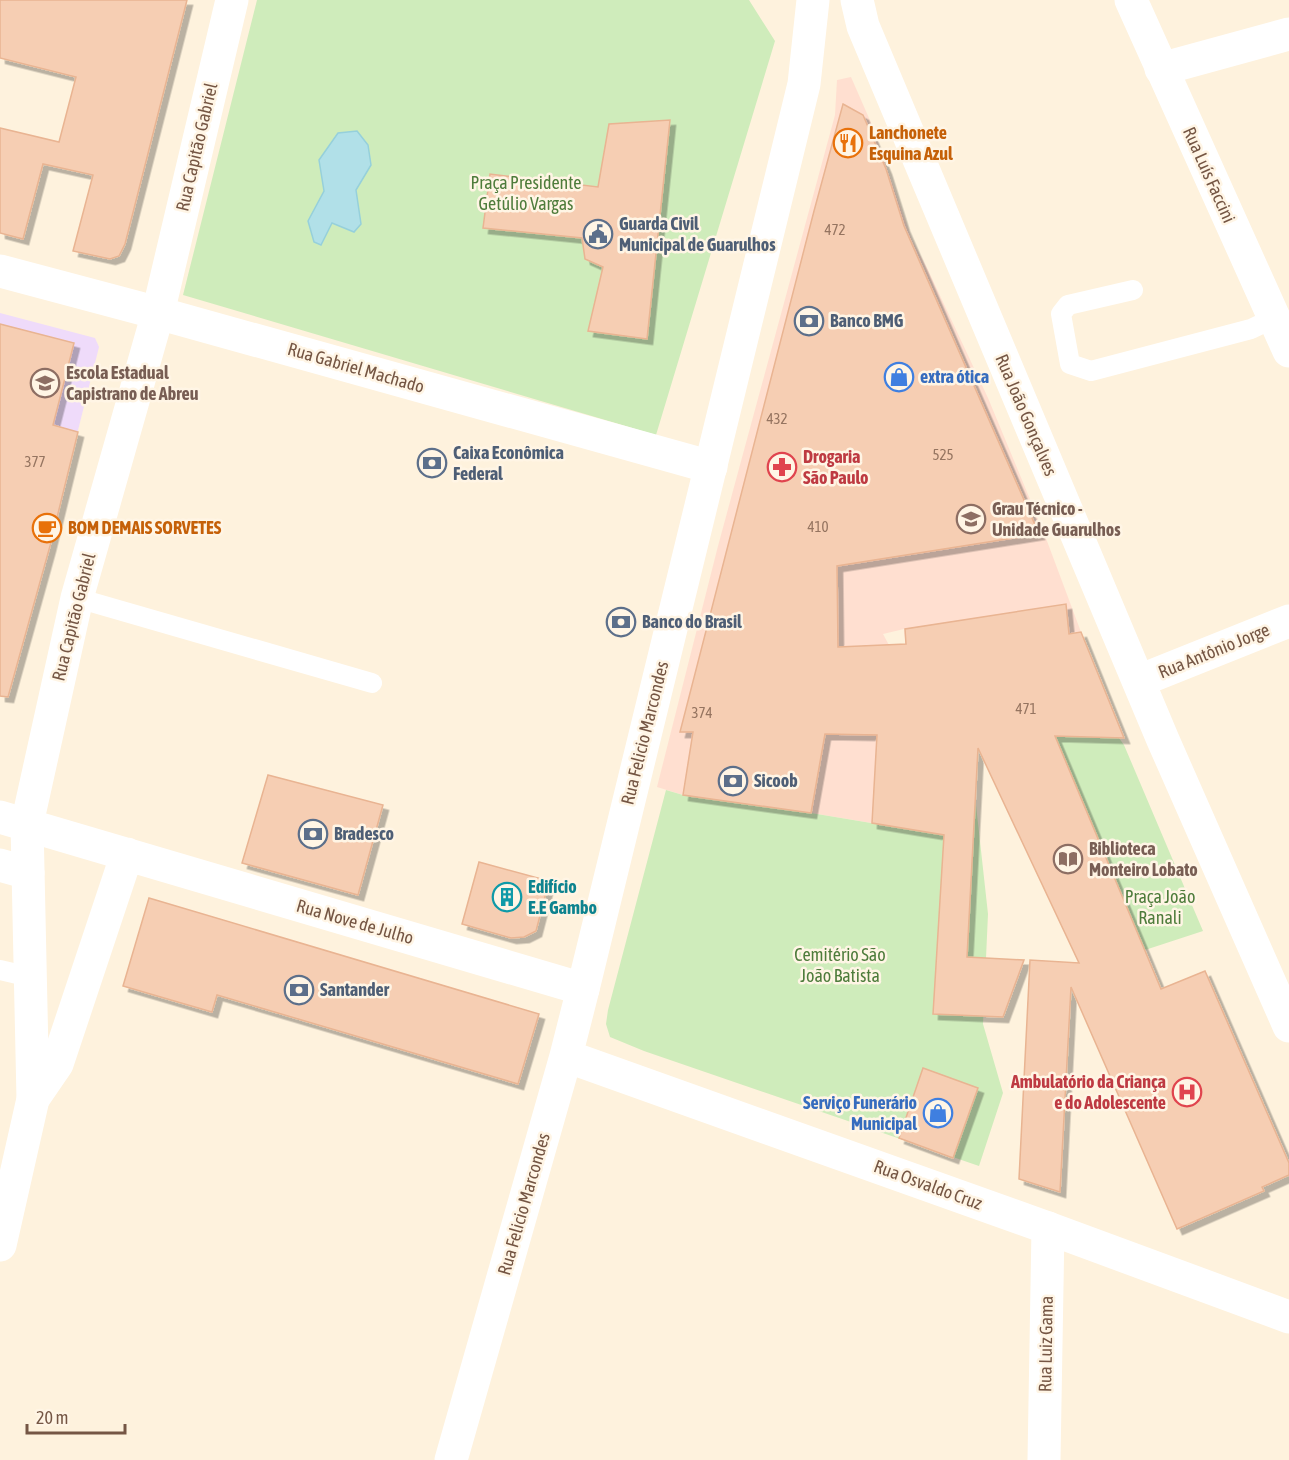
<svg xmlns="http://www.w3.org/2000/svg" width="1289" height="1460" font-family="'Asap Condensed',sans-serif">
<defs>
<filter id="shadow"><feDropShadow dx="5.5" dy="5.5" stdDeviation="0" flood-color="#0004"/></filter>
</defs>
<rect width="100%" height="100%" fill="#fef2dd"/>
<path fill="#ffdfd0" d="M851,77L872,125L912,240L928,270L988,398L1044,533L1081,632L906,654L904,629L883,634L921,705L944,835L811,813L683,795L657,787L718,546L835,115L837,80Z"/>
<path fill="#efdbfa" d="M0,313L95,338L99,347L74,446L0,427Z"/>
<path fill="#cfecbb" d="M257,0H749L775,41L656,435L183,295Z
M1055,736L1119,738L1124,745L1203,931L1145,950Z
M666,790L683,795L811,813L943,835L975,796L988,914L983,1024L1003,1093L979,1166L644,1051L610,1037L606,1024L608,1010Z"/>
<path fill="#b1e0e8" stroke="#96d0db" stroke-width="1.5" d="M357,131L368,145L371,165L356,190L361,224L354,232L332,223L321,245L314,242L308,221L324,191L319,160L338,133Z"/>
<path fill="#f6ceb3" stroke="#e9b492" stroke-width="1.5" filter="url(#shadow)" d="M0,0H187L125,244L119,256L110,259L73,251L93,175L43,164L23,239L0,233V128L59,142L76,77L0,58Z
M843,104L863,115L886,169L904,226L1039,534L837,566L838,647L906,644L905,629L1066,604L1069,634L1081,632L1124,738L1055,736L1161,989L1205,971L1289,1163V1175L1262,1187L1264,1191L1177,1229L1071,987L1060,1192L1019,1179L1030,960L1079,963L978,748L967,957L1024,960L1003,1017L933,1014L944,835L872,823L877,735L825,734L811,813L683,795L693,732H680L814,211Z
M670,120L647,339L588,331L603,267L585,259L582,238L483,228L490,174L598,187L609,124Z
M0,324L74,343L53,425L78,432L50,546L8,697L0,696Z
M268,775L383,805L358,895L242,863Z
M479,862L549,881L536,931L524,937L511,938L462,924Z
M149,898L539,1014L518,1084L217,995L212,1012L123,986Z
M923,1068L978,1088L953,1158L899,1138Z"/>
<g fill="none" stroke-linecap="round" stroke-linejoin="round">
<path stroke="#fff" stroke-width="20" d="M1133,290L1068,305L1061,314L1070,364L1091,371L1251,329L1274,318
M77,598L372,683
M0,970L30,977"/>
<path stroke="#fff" stroke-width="33" d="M1161,69L1289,34
M0,271L158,313L711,467
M1139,681L1289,621
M0,817L583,989
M0,865L28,873
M33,1099L57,1064L127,854
M1044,1460L1048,1228"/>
<path stroke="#fff" stroke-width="33" d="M857,0L863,26L1163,740L1289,1026
M1131,0L1289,351
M566,1056L1048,1228L1289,1317
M0,1245L33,1099L27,824L77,598L158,313L232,0
M451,1460L566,1056L583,989L804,84L813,0"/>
</g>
<defs>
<g id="restaurant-ring" transform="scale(1.5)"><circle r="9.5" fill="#fff5e5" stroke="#e8710a" stroke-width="1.5"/><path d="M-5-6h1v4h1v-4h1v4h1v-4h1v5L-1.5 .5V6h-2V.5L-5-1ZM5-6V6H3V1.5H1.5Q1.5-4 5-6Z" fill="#e8710a"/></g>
<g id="civic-ring" transform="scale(1.5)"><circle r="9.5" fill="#fff5e5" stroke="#5c6f8a" stroke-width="1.5"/><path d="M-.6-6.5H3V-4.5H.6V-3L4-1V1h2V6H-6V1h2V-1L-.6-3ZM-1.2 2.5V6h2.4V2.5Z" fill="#5c6f8a"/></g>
<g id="bank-ring" transform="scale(1.5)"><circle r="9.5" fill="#fff5e5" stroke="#5c6f8a" stroke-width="1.5"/><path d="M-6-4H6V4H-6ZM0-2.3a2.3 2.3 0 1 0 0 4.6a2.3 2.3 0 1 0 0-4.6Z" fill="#5c6f8a"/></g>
<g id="shop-ring" transform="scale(1.5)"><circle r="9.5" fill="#fff5e5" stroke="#3f7fe0" stroke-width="1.5"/><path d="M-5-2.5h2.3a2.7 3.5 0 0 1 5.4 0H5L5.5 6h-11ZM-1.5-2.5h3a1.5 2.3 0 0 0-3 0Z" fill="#3f7fe0"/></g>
<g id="school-ring" transform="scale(1.5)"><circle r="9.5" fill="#fff5e5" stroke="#8d6e63" stroke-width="1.5"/><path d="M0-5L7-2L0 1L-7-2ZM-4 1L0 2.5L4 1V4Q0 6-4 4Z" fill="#8d6e63"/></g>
<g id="pharmacy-ring" transform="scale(1.5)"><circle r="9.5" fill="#fff5e5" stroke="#e0444e" stroke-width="1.5"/><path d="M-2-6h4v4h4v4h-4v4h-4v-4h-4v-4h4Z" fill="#e0444e"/></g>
<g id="university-ring" transform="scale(1.5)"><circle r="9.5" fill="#fff5e5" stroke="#8d6e63" stroke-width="1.5"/><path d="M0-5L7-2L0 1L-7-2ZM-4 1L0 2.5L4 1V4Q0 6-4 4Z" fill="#8d6e63"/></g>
<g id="cafe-ring" transform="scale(1.5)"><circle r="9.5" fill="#fff5e5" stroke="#e8710a" stroke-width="1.5"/><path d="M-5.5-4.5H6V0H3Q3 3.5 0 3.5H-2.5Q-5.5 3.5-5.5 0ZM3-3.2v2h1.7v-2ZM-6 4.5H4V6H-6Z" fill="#e8710a"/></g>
<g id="library-ring" transform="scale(1.5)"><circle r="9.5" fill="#fff5e5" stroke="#8d6e63" stroke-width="1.5"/><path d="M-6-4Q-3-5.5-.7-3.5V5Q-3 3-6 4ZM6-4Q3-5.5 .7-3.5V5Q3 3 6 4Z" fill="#8d6e63"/></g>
<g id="building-ring" transform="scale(1.5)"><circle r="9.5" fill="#fff5e5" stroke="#0f9aa8" stroke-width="1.5"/><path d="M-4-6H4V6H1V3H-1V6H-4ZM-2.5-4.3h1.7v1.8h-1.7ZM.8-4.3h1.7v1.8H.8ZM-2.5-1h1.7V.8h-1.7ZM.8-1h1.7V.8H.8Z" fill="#0f9aa8"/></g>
<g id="hospital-ring" transform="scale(1.5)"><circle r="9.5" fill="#fff5e5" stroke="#e0444e" stroke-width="1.5"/><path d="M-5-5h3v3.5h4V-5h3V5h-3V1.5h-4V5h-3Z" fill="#e0444e"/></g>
</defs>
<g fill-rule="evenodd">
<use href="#restaurant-ring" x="848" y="143"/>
<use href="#civic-ring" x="598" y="234"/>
<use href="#bank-ring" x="809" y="321"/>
<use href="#shop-ring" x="899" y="377"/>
<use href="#school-ring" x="45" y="383"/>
<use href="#bank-ring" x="432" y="463"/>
<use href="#pharmacy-ring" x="782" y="467"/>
<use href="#university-ring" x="971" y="519"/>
<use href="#cafe-ring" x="47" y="528"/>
<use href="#bank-ring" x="621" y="622"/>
<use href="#bank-ring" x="733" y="781"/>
<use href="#bank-ring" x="313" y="834"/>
<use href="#library-ring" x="1068" y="859"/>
<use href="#building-ring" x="507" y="897"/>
<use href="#bank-ring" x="299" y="990"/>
<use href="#hospital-ring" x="1187" y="1092"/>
<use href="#shop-ring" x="938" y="1113"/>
</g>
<g text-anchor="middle" stroke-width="5" stroke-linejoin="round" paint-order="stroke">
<g font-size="15" fill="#957460">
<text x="835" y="235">472</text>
<text x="777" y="424">432</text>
<text x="943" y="460">525</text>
<text x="35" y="467">377</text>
<text x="818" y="532">410</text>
<text x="1026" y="714">471</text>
<text x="702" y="718">374</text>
</g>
<g font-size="18" font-weight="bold" fill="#c56008" stroke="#fff5e5" text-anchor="start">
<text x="869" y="139">Lanchonete<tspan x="869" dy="21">Esquina Azul</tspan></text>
<text x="68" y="534">BOM DEMAIS SORVETES</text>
</g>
<g font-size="18" fill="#755644" stroke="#fff5e5">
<text transform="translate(197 147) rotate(-77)" y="6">Rua Capitão Gabriel</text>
<text transform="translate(1209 175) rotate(66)" y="6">Rua Luís Faccini</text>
<text transform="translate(356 368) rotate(16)" y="6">Rua Gabriel Machado</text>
<text transform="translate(1026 415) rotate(67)" y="6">Rua João Gonçalves</text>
<text transform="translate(74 617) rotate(-76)" y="6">Rua Capitão Gabriel</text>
<text transform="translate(1214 651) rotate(-22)" y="6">Rua Antônio Jorge</text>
<text transform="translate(645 733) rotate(-76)" y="6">Rua Felicio Marcondes</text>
<text transform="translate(355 922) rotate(16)" y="6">Rua Nove de Julho</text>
<text transform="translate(928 1185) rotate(20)" y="6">Rua Osvaldo Cruz</text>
<text transform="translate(524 1204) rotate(-74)" y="6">Rua Felicio Marcondes</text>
<text transform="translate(1046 1344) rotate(-89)" y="6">Rua Luiz Gama</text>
</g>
<g font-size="18" fill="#4e7c3b" stroke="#fff5e5">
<text x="526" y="189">Praça Presidente<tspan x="526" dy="21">Getúlio Vargas</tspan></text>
<text x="1160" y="903">Praça João<tspan x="1160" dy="21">Ranali</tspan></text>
<text x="840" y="961">Cemitério São<tspan x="840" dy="21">João Batista</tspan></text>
</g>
<g font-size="18" font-weight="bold" fill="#4e5e75" stroke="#fff5e5" text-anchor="start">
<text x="619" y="230">Guarda Civil<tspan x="619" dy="21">Municipal de Guarulhos</tspan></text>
<text x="830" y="327">Banco BMG</text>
<text x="453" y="459">Caixa Econômica<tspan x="453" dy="21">Federal</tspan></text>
<text x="642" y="628">Banco do Brasil</text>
<text x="754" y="787">Sicoob</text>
<text x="334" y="840">Bradesco</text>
<text x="320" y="996">Santander</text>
</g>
<g font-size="18" font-weight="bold" fill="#785e54" stroke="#fff5e5" text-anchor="start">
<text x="66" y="379">Escola Estadual<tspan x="66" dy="21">Capistrano de Abreu</tspan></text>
<text x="992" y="515">Grau Técnico -<tspan x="992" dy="21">Unidade Guarulhos</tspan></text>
<text x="1089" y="855">Biblioteca<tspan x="1089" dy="21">Monteiro Lobato</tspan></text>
</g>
<g font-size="18" font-weight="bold" fill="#366cbe" stroke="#fff5e5" text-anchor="start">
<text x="920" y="383">extra ótica</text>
<text x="917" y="1109" text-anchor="end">Serviço Funerário<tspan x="917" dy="21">Municipal</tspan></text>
</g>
<g font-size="18" font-weight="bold" fill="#be3a42" stroke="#fff5e5" text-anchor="start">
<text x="803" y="463">Drogaria<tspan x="803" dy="21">São Paulo</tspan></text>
<text x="1166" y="1088" text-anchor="end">Ambulatório da Criança<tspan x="1166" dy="21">e do Adolescente</tspan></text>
</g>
<g font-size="18" font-weight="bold" fill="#0d838f" stroke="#fff5e5" text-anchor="start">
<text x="528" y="893">Edifício<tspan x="528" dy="21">E.E Gambo</tspan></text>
</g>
</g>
<path d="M27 1424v9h98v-9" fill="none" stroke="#755644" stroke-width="3"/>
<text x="36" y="1424" font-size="18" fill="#755644" stroke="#fff5e5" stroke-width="4.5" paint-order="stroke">20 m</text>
</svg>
